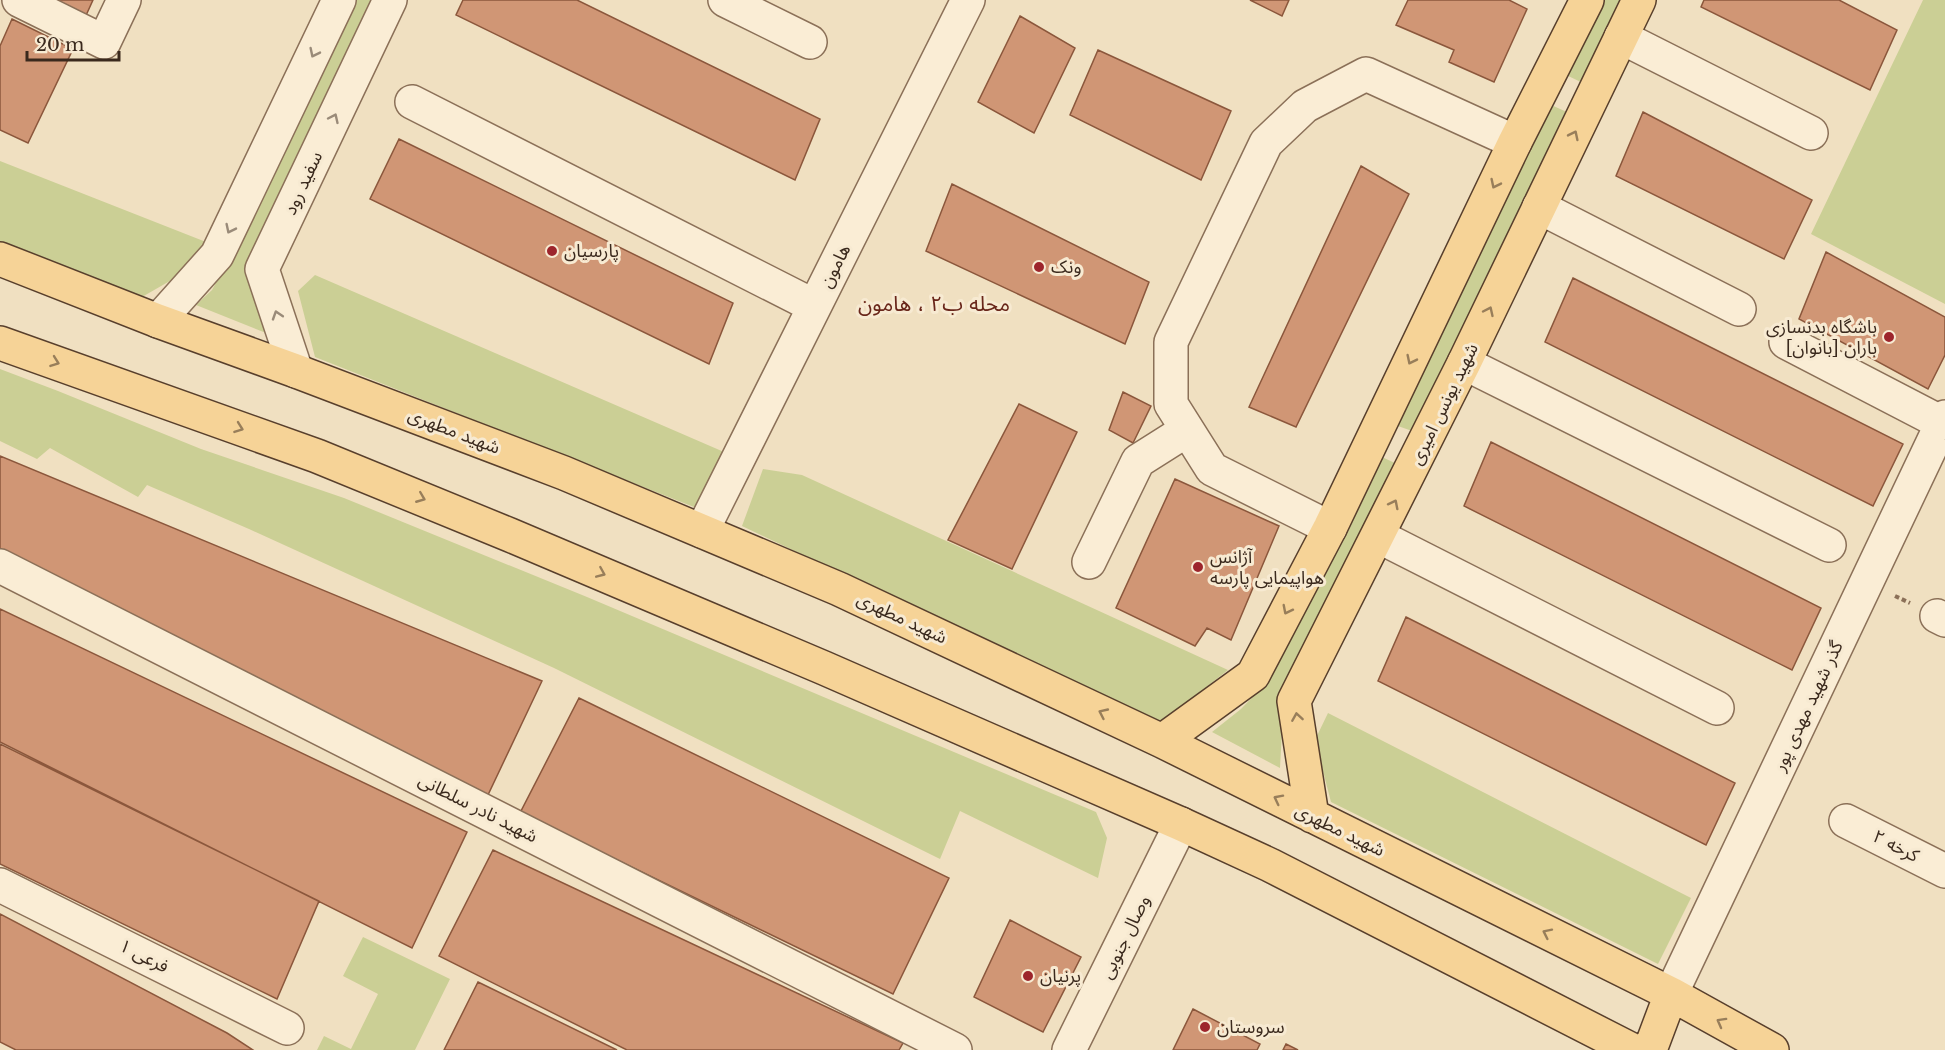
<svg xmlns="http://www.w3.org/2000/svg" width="1945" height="1050" font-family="'Libre Baskerville','Noto Sans Arabic',serif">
<rect width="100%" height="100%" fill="#f0e0c1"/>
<path fill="#cbcf95" d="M354,0H379L262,240L271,335L196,305L212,290L237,244Z
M1600,0H1627L1587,85L1562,73Z
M1923,0H1945V304L1811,234Z
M1549,104L1569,113L1415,432L1395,425Z
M0,161L206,242L182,274L142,297L0,244Z
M315,275L724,452L699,509L315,357L298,291Z
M0,369L58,391L201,449L344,498L587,597L1096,812L1107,838L1098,878L960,811L940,859L554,668L249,529L147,485L138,497L50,448L37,459L0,441Z
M1382,457L1399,465L1283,712L1280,768L1212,732L1241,709L1268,681L1306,611Z
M763,469L802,475L1228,670L1159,724L742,526Z
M1328,713L1691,898L1658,964L1331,802L1315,740Z
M363,937L450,979L415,1050H317L324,1036L351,1049L378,994L343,976Z"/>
<path fill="#d09675" stroke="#8b573c" stroke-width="1.5" d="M38,0H93L83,22Z
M463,0H577L820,119L795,180L456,15Z
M1250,0H1289L1282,16Z
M1408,0H1509L1527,9L1494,82L1449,62L1454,50L1396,25Z
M1704,0H1839L1897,30L1870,90L1701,7Z
M1020,16L1075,48L1034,133L978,102Z
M12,19L73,49L28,143L0,130V46Z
M1098,50L1231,111L1201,180L1070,115Z
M1643,112L1812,200L1784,259L1616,176Z
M399,139L733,303L709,364L370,199Z
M1361,166L1409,194L1296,427L1249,407Z
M952,184L1149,282L1125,344L926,251Z
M1826,252L1945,317V355L1928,389L1799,319Z
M1573,278L1903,444L1873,506L1545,342Z
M1123,392L1151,406L1133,443L1109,430Z
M1019,404L1077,432L1012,569L948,540Z
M1491,442L1821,608L1792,670L1464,506Z
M0,456L542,681L487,797L0,553Z
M1175,479L1279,526L1231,640L1207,628L1195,646L1116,608Z
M0,609L467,832L412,948L0,742Z
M1406,617L1735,783L1706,845L1378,681Z
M579,698L949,878L893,994L520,813Z
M0,744L319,901L277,999L0,864Z
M493,850L903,1043L899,1050H627L439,956Z
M0,914L227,1033L253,1050H16L0,1042Z
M1010,920L1081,957L1043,1032L974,997Z
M478,982L617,1050H444Z
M1193,1009L1260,1044L1257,1050H1173Z
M1286,1044L1298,1050H1283Z"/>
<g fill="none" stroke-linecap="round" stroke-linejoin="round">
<g stroke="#8b7058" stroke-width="36">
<path id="minor" d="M19,0L104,42L124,0
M725,0L810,42
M1621,37L1811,133
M412,102L814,306
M1539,207L1739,309
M158,321L217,255L339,0
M1786,342L1942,423
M1464,363L1829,545
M296,371L262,269L390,0
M1330,528L1212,469L1171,404V342L1266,143L1305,106L1366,74L1515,142
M702,531L968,0
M1378,536L1717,708
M1089,562L1138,461L1187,430
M0,566L955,1050
M1937,616L1945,620
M1846,821L1945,871
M0,885L287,1028
M1671,994L1945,417
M1069,1050L1181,824"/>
</g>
<g stroke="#583f2c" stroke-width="36">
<path id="major" d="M0,259L158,321L296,371L564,473L839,589L1162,741L1671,994L1772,1050
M0,343L317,456L510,535L824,668L1181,824L1270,865L1632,1050
M1162,741L1253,675L1330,528L1515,142L1587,0
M1312,816L1294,701L1464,363L1639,0
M1650,1050L1671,994"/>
</g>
<path stroke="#8b7058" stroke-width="4" stroke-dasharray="4.5 3" stroke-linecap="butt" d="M1895,596L1910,603"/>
<use href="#minor" stroke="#faedd5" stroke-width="33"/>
<use href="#major" stroke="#f6d397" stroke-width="33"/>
</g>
<defs><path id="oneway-chevron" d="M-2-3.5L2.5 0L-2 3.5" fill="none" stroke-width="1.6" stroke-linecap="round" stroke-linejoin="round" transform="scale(1.5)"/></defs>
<g stroke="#9a8b79">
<use href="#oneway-chevron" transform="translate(314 53) rotate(116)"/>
<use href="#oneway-chevron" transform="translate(334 118) rotate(-65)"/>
<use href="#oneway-chevron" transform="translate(230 229) rotate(116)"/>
<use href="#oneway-chevron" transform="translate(277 315) rotate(-108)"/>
</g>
<g stroke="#987e5a">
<use href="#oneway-chevron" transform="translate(1574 135) rotate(-64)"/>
<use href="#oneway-chevron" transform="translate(1495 184) rotate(116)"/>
<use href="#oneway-chevron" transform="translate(1489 311) rotate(-65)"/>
<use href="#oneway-chevron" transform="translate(1411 360) rotate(116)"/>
<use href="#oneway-chevron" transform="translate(55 362) rotate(20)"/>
<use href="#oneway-chevron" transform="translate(239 428) rotate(20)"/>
<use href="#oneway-chevron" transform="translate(421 498) rotate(22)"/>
<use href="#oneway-chevron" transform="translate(1394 504) rotate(-63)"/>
<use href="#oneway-chevron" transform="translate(601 573) rotate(23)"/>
<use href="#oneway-chevron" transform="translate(1287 610) rotate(117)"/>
<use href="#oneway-chevron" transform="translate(1103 713) rotate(-155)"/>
<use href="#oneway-chevron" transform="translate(1297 717) rotate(-99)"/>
<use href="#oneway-chevron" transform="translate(1278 799) rotate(-153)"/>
<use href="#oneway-chevron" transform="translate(1547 933) rotate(-154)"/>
<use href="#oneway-chevron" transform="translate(1721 1022) rotate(-151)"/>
</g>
<g fill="#9d252c" stroke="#f7ead2" stroke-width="2">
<circle cx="552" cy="251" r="6"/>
<circle cx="1039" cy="267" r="6"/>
<circle cx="1889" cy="337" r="6"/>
<circle cx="1198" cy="567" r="6"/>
<circle cx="1028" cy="976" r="6"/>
<circle cx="1205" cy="1027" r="6"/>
</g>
<g text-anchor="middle" stroke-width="6" stroke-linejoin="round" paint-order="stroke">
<g font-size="18" fill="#3a291d" stroke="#f7ead2">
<text transform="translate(303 183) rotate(-65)" y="6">سفید رود</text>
<text transform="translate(835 266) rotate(-63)" y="6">هامون</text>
<text transform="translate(1444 404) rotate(-64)" y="6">شهید یونس امیری</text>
<text transform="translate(454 431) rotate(21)" y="6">شهید مطهری</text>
<text transform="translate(902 618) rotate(25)" y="6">شهید مطهری</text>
<text transform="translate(1808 706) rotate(-65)" y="6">گذر شهید مهدی پور</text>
<text transform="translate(478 808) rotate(27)" y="6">شهید نادر سلطانی</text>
<text transform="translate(1340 830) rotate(26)" y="6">شهید مطهری</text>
<text transform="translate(1896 846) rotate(27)" y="6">کرخه ۲</text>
<text transform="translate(1125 937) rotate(-64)" y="6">وصال جنوبی</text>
<text transform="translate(144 956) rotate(27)" y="6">فرعی ۱</text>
</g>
<g font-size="18" fill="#3a291d" stroke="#f7ead2" text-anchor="start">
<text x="564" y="257">پارسیان</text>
<text x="1051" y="273">ونک</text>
<text x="1877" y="333" text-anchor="end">باشگاه بدنسازی<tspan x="1877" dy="21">باران [بانوان]</tspan></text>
<text x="1210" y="563">آژانس<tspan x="1210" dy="21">هواپیمایی پارسه</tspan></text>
<text x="1040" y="982">پرنیان</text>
<text x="1217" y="1033">سروستان</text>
</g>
<g font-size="21" fill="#69261a" stroke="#f7ead2">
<text x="934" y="311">محله ب۲ ، هامون</text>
</g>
</g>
<path d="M27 51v9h92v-9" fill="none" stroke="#3a291d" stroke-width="3"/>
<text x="36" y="51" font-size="18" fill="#3a291d" stroke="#f7ead2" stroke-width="4.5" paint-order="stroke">20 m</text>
</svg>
